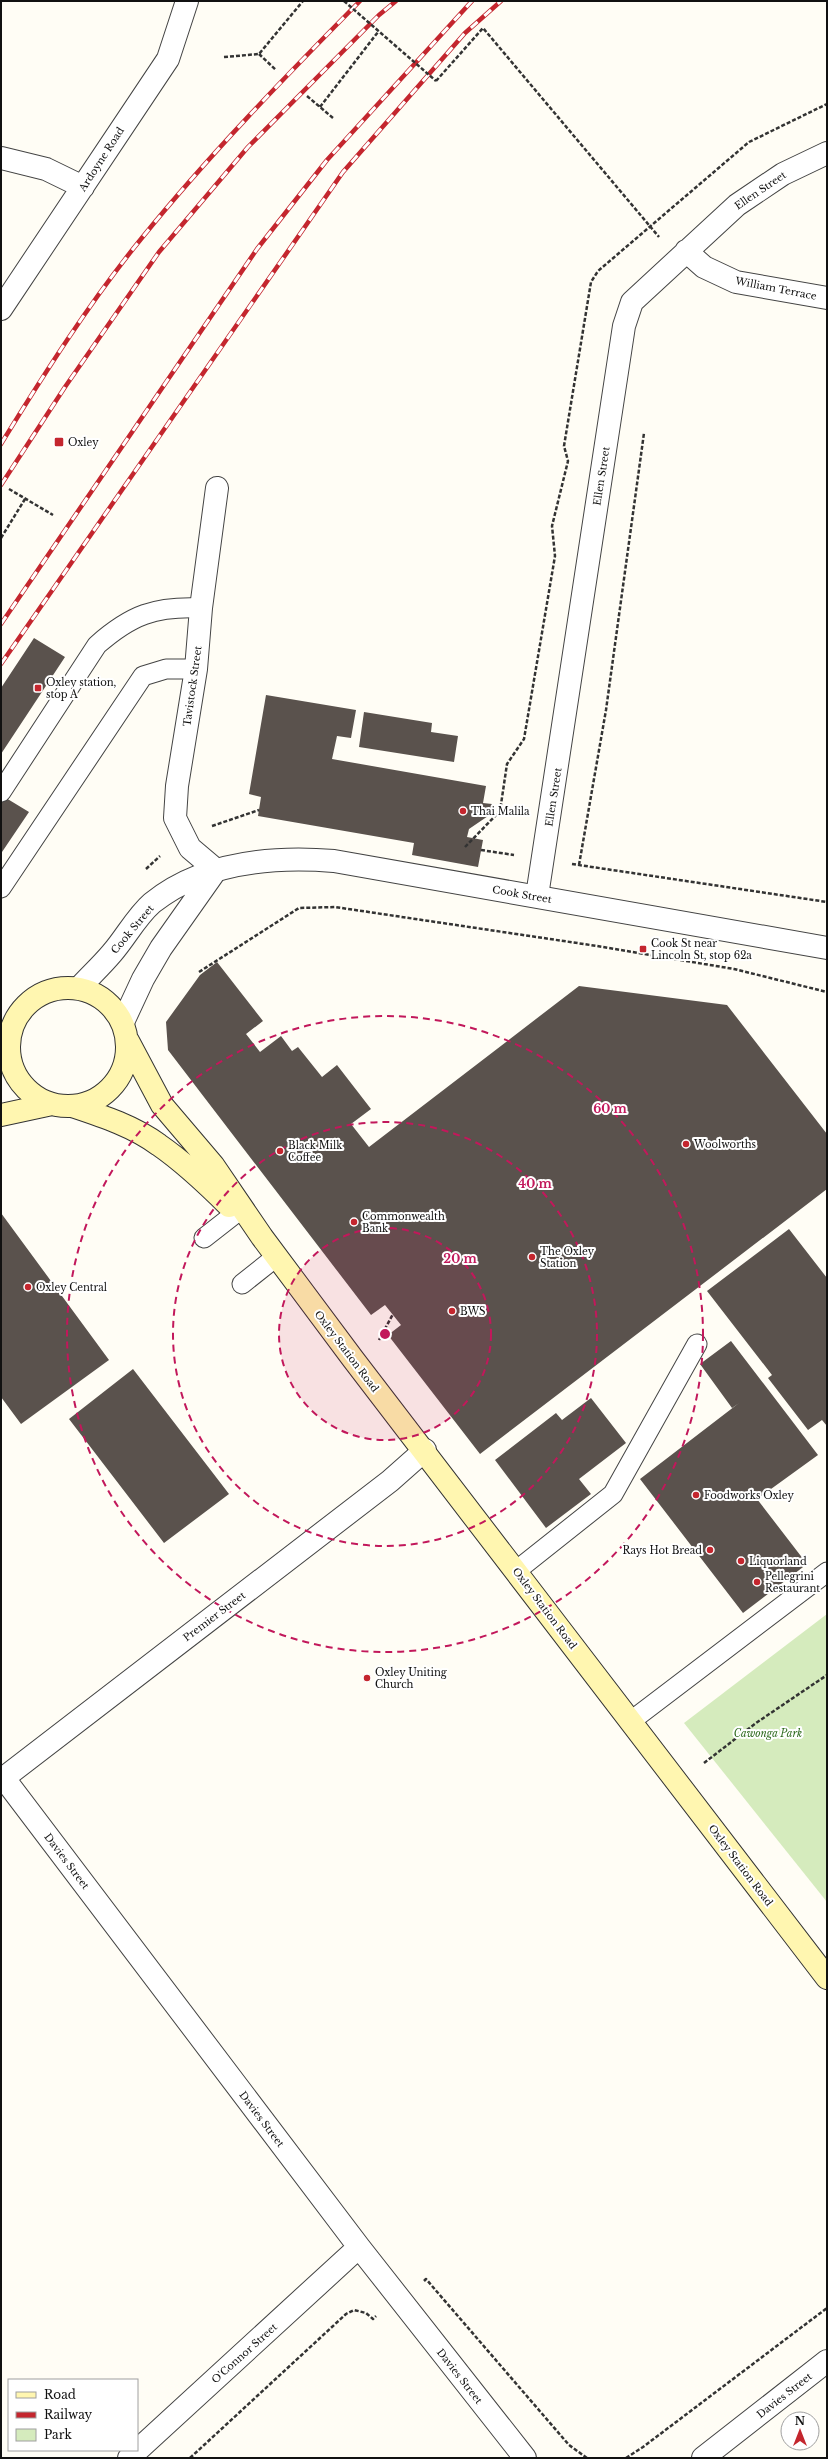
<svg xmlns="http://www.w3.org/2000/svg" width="828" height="2459" font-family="'Libre Baskerville',serif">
<rect width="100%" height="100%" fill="#fffdf5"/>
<path fill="#d5ebbd" d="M827,1614V1902L684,1723Z"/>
<path fill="#5a524d" d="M34,638L65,657L1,754V688Z
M266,695L356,710L351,738L337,736L332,759L486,786L483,803L492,804L491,814L469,829L467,837L483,840L478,867L412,855L414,843L258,816L261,797L249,794Z
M364,712L432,723L431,732L458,736L454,762L359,747Z
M1,795L29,812L2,852L1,851Z
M217,962L263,1021L246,1034L260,1052L281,1036L292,1051L298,1047L322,1077L337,1065L371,1109L351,1124L369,1147L579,986L727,1005L827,1134V1189L480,1454L388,1335L401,1325L385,1305L371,1315L168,1050L166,1022L200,975Z
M1,1213L109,1360L21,1424L1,1397Z
M789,1229L827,1278V1426L822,1420L808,1430L768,1378L772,1375L707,1291Z
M731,1341L818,1455L757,1499L807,1564L743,1613L640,1479L739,1403L732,1408L700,1364Z
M133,1369L229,1494L164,1543L69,1419Z
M591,1398L626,1443L579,1479L591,1494L546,1528L495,1460L556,1413L562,1420Z"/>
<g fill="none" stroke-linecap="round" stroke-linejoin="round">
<g stroke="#444" stroke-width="21">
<path id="service" d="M1,792L97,645C131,615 155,606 201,608
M1,888L143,676L166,669H196
M1,1033L9,1038
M204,1238L236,1213
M242,1284L276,1257
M516,1571L613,1494L697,1344
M631,1721L827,1572"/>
</g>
<g stroke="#444" stroke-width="24">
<path id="minor" d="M1,158L46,169L83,187
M686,251L704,267L736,282L827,298
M1,309L168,59L187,1
M216,870L190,848L175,818L177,786L196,669L201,608L217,488
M537,896L624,326L632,302L737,205L783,174L827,153
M3,1777L359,2247L525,2458
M1,1780L390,1481L425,1450
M129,2458L359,2247
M703,2458L827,2361"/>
</g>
<g stroke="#444" stroke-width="24">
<path id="tertiary" d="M79,988C90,976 102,965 112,953C126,937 136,917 152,903C203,862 272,856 334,861L827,948
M123,1022L143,979L161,948L216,870"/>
</g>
<g stroke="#333" stroke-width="24">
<path id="secondary" d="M9 1047a59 59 0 1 1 118 0a59 59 0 1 1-118 0Z
M128,1041L162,1105L213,1165L262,1237L353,1359L827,1978
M72,1106C102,1116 133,1126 159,1145C185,1163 207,1184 229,1206
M1,1115L52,1104"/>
</g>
<path stroke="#333" stroke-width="2.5" stroke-dasharray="4 2" stroke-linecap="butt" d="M259,54L276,70
M224,57L259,54L303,1
M436,81L483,28L659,237
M307,96L333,118
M320,107L378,32
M9,489L53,515
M1,538L25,499
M212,826L259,810
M465,847L500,811L507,764L524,739L555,556L552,526L568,461L564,446L591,282L598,271L749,142L827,104
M481,850L514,855
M572,864L827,902
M579,865L606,710L644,433
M146,869L160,856
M199,972L299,908L335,907L597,946L734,969L827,992
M379,1340L393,1314
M704,1763L756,1723L827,1675
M424,2281L426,2279L569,2445L587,2458
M190,2458L346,2314L354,2310L366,2313L373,2319L376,2316
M626,2458L643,2447L827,2308"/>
<use href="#service" stroke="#fff" stroke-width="19"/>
<use href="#minor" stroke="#fff" stroke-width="22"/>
<use href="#tertiary" stroke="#fff" stroke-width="22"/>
<use href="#secondary" stroke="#fff6b0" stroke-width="22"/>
<g stroke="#c4262e" stroke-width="4.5">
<path id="rail" d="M1,444C44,374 89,303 141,239C209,155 284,78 360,1
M1,485L65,387L159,252L248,147L379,15L396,1
M1,624L257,249L327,160L472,1
M1,664L343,172L465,33L501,1"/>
</g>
<use href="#rail" stroke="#fff" stroke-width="3" stroke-dasharray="9" stroke-linecap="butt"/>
<path stroke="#333" stroke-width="2.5" stroke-dasharray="4 2" stroke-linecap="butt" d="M344,1L436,81"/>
</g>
<circle cx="385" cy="1334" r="106" fill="#c2185b" fill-opacity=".12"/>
<g fill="none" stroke="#c2185b" stroke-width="2" stroke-dasharray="7 5">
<circle cx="385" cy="1334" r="106"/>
<circle cx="385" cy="1334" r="212"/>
<circle cx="385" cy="1334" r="318"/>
</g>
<g fill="#c4262e" stroke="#fff" stroke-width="1.5">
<rect x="54" y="437" width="10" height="10" rx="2"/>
<rect x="34" y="684" width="8" height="8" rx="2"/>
<circle cx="463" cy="811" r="4"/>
<rect x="639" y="945" width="8" height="8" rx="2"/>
<circle cx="686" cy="1144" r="4"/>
<circle cx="280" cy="1151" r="4"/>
<circle cx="354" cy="1222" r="4"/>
<circle cx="532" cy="1257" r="4"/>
<circle cx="28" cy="1287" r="4"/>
<circle cx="452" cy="1311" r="4"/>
<circle cx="696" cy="1495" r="4"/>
<circle cx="710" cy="1550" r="4"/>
<circle cx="741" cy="1561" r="4"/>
<circle cx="757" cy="1582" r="4"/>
<circle cx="367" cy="1678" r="4"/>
</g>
<g text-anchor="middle" stroke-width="4" stroke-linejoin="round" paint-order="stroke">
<g font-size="10" fill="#111" stroke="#fff">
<text transform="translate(101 159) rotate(-57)" y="4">Ardoyne Road</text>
<text transform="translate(760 190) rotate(-34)" y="4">Ellen Street</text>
<text transform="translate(776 288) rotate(11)" y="4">William Terrace</text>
<text transform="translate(601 476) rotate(-81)" y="4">Ellen Street</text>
<text transform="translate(192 686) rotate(-82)" y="4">Tavistock Street</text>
<text transform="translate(553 797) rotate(-81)" y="4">Ellen Street</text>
<text transform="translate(522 894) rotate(10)" y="4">Cook Street</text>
<text transform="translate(132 929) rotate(-50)" y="4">Cook Street</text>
<text transform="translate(347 1351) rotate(53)" y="4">Oxley Station Road</text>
<text transform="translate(545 1608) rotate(53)" y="4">Oxley Station Road</text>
<text transform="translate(214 1616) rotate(-37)" y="4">Premier Street</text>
<text transform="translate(67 1861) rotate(53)" y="4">Davies Street</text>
<text transform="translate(741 1865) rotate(53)" y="4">Oxley Station Road</text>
<text transform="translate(262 2119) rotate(53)" y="4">Davies Street</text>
<text transform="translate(244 2353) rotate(-42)" y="4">O'Connor Street</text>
<text transform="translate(460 2376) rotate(52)" y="4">Davies Street</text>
<text transform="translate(784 2395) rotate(-38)" y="4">Davies Street</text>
</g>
<g font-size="10" fill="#111" stroke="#fff" text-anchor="start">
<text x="68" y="446">Oxley</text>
<text x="46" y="686">Oxley station,<tspan x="46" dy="12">stop A</tspan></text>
<text x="471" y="815">Thai Malila</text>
<text x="651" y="947">Cook St near<tspan x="651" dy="12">Lincoln St, stop 62a</tspan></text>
<text x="694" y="1148">Woolworths</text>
<text x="288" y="1149">Black Milk<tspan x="288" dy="12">Coffee</tspan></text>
<text x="362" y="1220">Commonwealth<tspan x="362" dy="12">Bank</tspan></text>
<text x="540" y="1255">The Oxley<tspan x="540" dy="12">Station</tspan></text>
<text x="36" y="1291">Oxley Central</text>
<text x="460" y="1315">BWS</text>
<text x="704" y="1499">Foodworks Oxley</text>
<text x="702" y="1554" text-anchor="end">Rays Hot Bread</text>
<text x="749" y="1565">Liquorland</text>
<text x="765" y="1580">Pellegrini<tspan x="765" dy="12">Restaurant</tspan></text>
<text x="375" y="1676">Oxley Uniting<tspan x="375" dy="12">Church</tspan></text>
</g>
<g font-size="10" font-style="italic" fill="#2f6b1f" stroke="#fff">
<text x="768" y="1737">Cawonga Park</text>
</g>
</g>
<circle cx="385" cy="1334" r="6" fill="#c2185b" stroke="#fff" stroke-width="2"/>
<g font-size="12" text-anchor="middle" font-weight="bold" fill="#c2185b" stroke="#fff" stroke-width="4" stroke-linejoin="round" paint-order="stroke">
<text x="610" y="1113">60 m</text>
<text x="535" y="1188">40 m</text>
<text x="460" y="1263">20 m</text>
</g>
<rect width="828" height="2459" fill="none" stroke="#111111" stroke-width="4"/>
<rect x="8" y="2379" width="130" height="72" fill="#ffffff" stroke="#a0a0a0"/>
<rect x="16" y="2392" width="20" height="6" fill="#fff6b0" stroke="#a0a0a0"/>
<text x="44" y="2399" font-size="12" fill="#111111">Road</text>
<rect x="16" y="2412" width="20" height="6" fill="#c4262e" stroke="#a0a0a0"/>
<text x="44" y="2419" font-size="12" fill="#111111">Railway</text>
<rect x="16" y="2429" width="20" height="12" fill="#d5ebbd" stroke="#a0a0a0"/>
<text x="44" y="2439" font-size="12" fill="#111111">Park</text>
<g transform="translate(800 2431)"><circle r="19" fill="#ffffff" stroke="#a0a0a0"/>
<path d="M0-3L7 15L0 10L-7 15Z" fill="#c4262e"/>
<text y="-6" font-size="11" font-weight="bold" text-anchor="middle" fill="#111111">N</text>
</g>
</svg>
